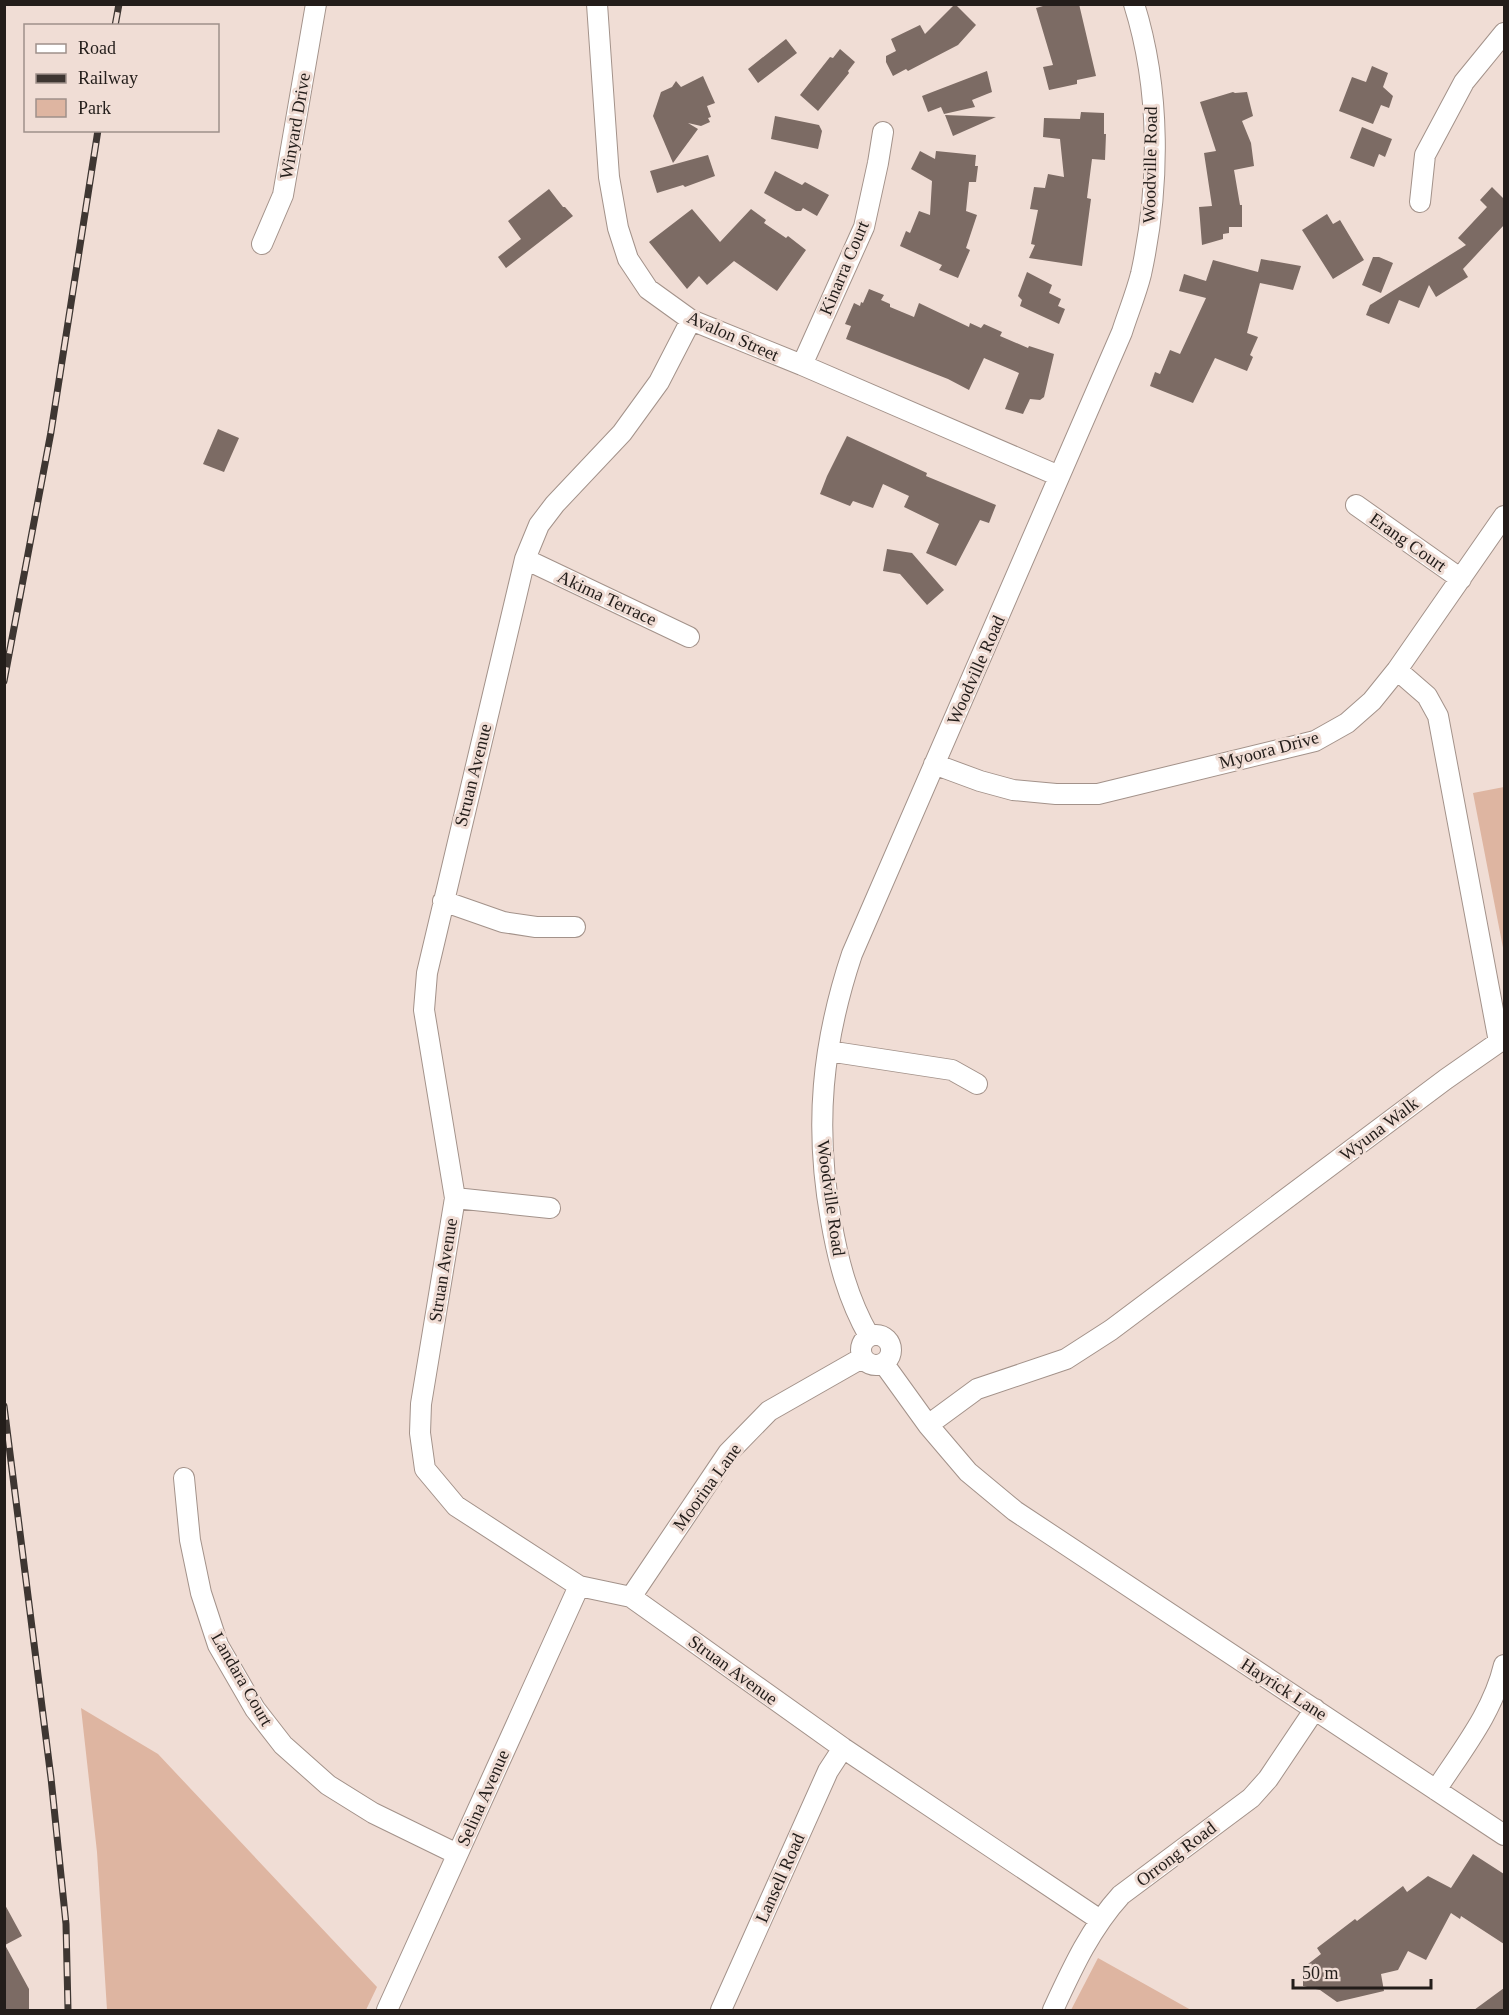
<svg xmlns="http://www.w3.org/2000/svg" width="1509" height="2015" font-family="Georgia,serif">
<rect width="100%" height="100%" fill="#f0ddd5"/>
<path fill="#deb5a1" d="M1504,787V953L1473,793Z
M81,1708L158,1754L377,1987L366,2010H107L97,1852Z
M1098,1958L1191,2010H1071Z"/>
<path fill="#7c6b64" d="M955,4L976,25L958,45L908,71L906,69L893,76L886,62V56L896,51L891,39L920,25L925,34Z
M1050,4H1079L1096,76L1077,80V84L1049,90L1043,67L1053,65L1036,8Z
M786,39L797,53L758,83L748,69Z
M840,49L855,62L848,71L849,73L818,111L800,95L830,57L833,58Z
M1372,66L1388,73L1383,87L1393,96L1389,108L1381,105L1373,124L1339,111L1352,77L1366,82Z
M987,71L992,92L972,100L975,107L944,114L941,107L928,112L922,96Z
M703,76L715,103L707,106L711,117L708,118L710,122L701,126L688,123L698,129L673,163L653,116L661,92L672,87L676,81L681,87Z
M1233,92L1235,93L1247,92L1253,116L1242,121L1251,143L1254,166L1234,170L1240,205H1242V227H1229V233L1223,234V239L1202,245L1199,207L1212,206L1204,153L1216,151L1200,102Z
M1081,112L1104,113V134H1106L1105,160L1092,159L1087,198L1091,199L1082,266L1029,258L1035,245L1031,244L1038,210L1030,209L1034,187L1045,188L1048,174L1064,177L1060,139L1043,137L1044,118L1080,119Z
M945,115L996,117L953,136Z
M775,116L819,125L822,131L818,149L771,139Z
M1362,127L1392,139L1385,157L1379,154L1374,167L1350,158Z
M920,151L935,159L936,151L976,155L975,166H978L976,182H969L966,211L977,215L966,248L970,250L958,278L939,270L942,265L900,246L906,231L910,233L919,211L930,215L932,181L911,169Z
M708,155L715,176L685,187L683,185L657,193L650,171Z
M775,171L802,185L805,182L829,195L817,216L803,208L801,211H796L764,193Z
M1492,187L1504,199V225L1463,269L1468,277L1436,297L1429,285L1419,308L1399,300L1389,324L1366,315L1370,305L1466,245L1458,238L1487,207L1480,200Z
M549,189L563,207H565L573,216L506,268L498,257L521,239L508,221Z
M692,209L720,242L751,209L766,220L764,223L786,238L788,236L806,250L777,291L734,261L707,285L699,276L687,289L649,242Z
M1327,214L1333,224L1340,220L1364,260L1333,279L1302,230Z
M1373,257H1379L1393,263L1381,293L1362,285Z
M1261,259L1301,266L1293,290L1260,283L1247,333L1258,337L1250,355L1253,357L1247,371L1215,358L1193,403L1150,386L1155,372L1160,374L1170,350L1180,354L1206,298L1179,291L1184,274L1206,281L1213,260L1258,272Z
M1027,272L1052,285L1049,293L1061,299L1058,306L1065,309L1059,324L1020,306L1022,300L1018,296Z
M869,289L884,295L881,300L890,304V307L914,317L919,303L969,327L970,323L981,328L984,324L1002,332L1000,336L1028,348L1029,346L1054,354L1044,397L1040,400L1030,399L1023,414L1005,409L1019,373L984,358L969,390L948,379L846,339L851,326L845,324L854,303L860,306L861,302L863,303Z
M218,429L239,438L224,472L203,464Z
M847,436L927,473L926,476L996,505L989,523L980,520L956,566L926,553L939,524L904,507L909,496L883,484L873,508L853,501L850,506L820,494L827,476Z
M887,549L912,553L944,590L927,605L900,574L883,571Z
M1473,1854L1504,1874V1944L1461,1916L1460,1919L1451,1913L1426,1960L1408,1951L1398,1970L1381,1974L1384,1991L1337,2002L1320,1990L1303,1986V1968L1321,1954L1317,1948L1355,1919L1357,1921L1403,1886L1407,1892L1428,1876L1451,1888Z
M4,1903L22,1936L5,1945L29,1989V2010H4Z
M1504,1988V2010H1474Z"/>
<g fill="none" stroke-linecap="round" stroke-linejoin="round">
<g stroke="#a3928a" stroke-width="22">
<path id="street" d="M597,4L609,177L618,228L628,259L648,289L691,320L802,365L1059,476
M1420,202L1425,155L1464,82L1504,33
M262,244L283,195L316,4
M691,320L659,382L622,433L555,504L539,525L525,559L427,973L424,1010L455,1198L421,1404L420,1433L425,1469L456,1506L579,1586L631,1597L843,1748L1100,1920
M802,365L864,227L878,163L883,132
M1356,505L1461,579
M525,559L689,637
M934,764L980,781L1013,790L1056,794H1098L1315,741L1347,723L1372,701L1397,670L1504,516
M443,901L503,922L536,927H575
M828,1051L952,1070L977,1084
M455,1198L550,1208
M861 1350a15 15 0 1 1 30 0a15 15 0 1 1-30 0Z
M869,1336C848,1299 838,1261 831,1220C814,1126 822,1044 852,954L1122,332C1128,313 1136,294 1141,274C1160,187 1161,90 1134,4
M884,1364L928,1425L968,1472L1015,1511L1504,1835
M928,1425L977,1389L1066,1359L1111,1330L1446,1079L1499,1042L1438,716L1427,696L1397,670
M184,1478L190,1540L201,1593L218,1645L255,1709L283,1745L328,1785L373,1813L457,1854
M631,1597L728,1453L769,1411L862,1358
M1436,1790C1462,1750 1493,1712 1504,1665
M387,2010L579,1586
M721,2010L828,1771L843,1748
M1053,2010C1072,1969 1090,1929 1121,1895L1251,1798L1268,1779L1315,1709"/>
</g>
<use href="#street" stroke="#fff" stroke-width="20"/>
<g stroke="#3e3632" stroke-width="7">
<path id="rail" d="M115,26L119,4
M4,681L51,432L98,130
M4,1406L51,1778L66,1924L68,2010"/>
</g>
<use href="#rail" stroke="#f0ddd5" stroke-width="4.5" stroke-dasharray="14" stroke-linecap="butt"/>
</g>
<g text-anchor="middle" stroke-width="6" stroke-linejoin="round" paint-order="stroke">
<g font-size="18" fill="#231d1a" stroke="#f0ddd5">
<text transform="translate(295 126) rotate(-80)" y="6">Winyard Drive</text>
<text transform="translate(1150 165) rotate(-89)" y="6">Woodville Road</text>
<text transform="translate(844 268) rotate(-67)" y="6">Kinarra Court</text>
<text transform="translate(733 336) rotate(24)" y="6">Avalon Street</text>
<text transform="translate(1408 542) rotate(35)" y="6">Erang Court</text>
<text transform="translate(607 598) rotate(25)" y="6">Akima Terrace</text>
<text transform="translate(976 670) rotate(-66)" y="6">Woodville Road</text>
<text transform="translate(1269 750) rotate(-15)" y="6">Myoora Drive</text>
<text transform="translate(473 775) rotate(-76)" y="6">Struan Avenue</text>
<text transform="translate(1379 1129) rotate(-37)" y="6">Wyuna Walk</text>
<text transform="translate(831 1198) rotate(82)" y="6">Woodville Road</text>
<text transform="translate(443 1270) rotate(-81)" y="6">Struan Avenue</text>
<text transform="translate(707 1487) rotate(-54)" y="6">Moorina Lane</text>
<text transform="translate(733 1670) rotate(36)" y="6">Struan Avenue</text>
<text transform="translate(242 1679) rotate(60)" y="6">Landara Court</text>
<text transform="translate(1284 1689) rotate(33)" y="6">Hayrick Lane</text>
<text transform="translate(483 1798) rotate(-66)" y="6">Selina Avenue</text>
<text transform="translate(1176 1854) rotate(-37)" y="6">Orrong Road</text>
<text transform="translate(780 1878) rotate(-66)" y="6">Lansell Road</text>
</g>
</g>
<rect width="1509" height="2015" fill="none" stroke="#231d1a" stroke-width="12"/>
<rect x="24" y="24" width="195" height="108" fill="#f0ddd5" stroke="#9e908a" stroke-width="1.5"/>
<rect x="36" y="44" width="30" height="9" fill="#ffffff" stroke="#9e908a" stroke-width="1.5"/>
<text x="78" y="54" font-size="18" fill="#231d1a">Road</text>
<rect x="36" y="74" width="30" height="9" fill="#3e3632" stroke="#9e908a" stroke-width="1.5"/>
<text x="78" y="84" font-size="18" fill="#231d1a">Railway</text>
<rect x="36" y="99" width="30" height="18" fill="#deb5a1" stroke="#9e908a" stroke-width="1.5"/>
<text x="78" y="114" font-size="18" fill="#231d1a">Park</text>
<path d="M1293 1979v9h138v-9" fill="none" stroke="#231d1a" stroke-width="3"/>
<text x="1302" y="1979" font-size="18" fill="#231d1a" stroke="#f0ddd5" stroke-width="4.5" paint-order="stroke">50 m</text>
</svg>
